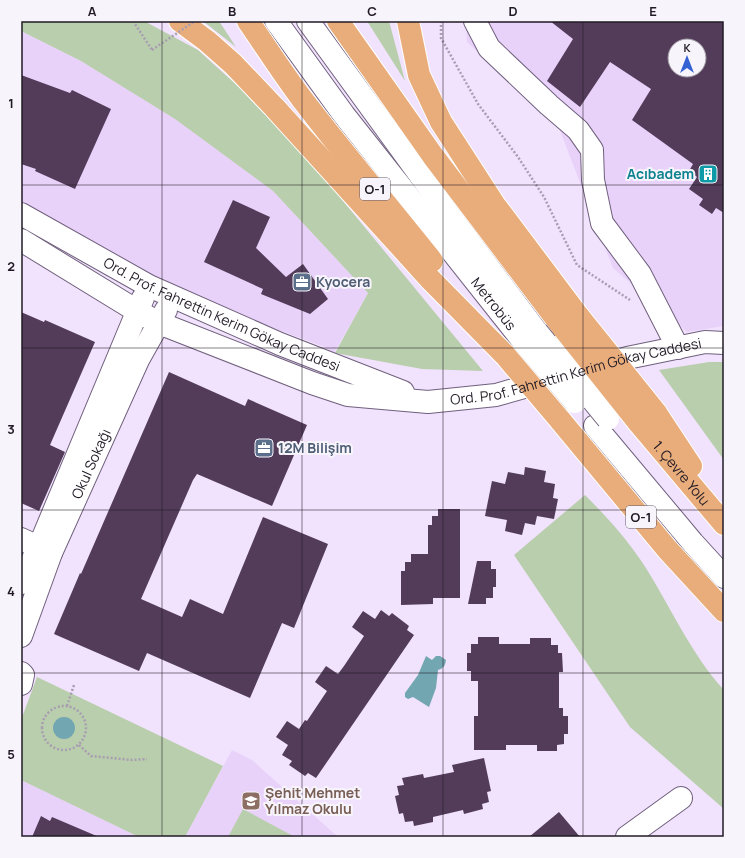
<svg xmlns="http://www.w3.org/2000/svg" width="745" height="858" font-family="Manrope,sans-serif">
<rect width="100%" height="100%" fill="#f1e2fd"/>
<path fill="#e9d2fa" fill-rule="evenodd" d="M466,21H724V326L687,332L613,268L559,128L467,42ZM675,46H699V70H675Z
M21,31L81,61L175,119L273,191L368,293L334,353L322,346L43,242L21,225Z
M232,750L252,760L338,837H185Z
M21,780L139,837H21Z"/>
<path fill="#b9ceac" d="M21,21H144L198,50L241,89L320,173L483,371L422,369L335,353L368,293L273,191L175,119L81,61L21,31Z
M203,21H219L236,47Z
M367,21H389L405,81Z
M709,362H724V460L659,370Z
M585,495C606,516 626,538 642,562C670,605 690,653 724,690V809L630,727L514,555Z
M37,677L223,766L185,837H139L21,780V720Z
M243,809L295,837H228Z"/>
<path fill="#72a6b1" d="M426,656L432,660L436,656H440L446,660C445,666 444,668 438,670L436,688L429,707L413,697L408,699L405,697V693L418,675Z
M53 728a11 11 0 1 1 22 0a11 11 0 1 1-22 0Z"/>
<path fill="#523c5a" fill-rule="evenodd" d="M550,21H724V213L716,208L712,214L699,205L703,199L689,189L697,177L689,171L693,164L632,120L651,89L610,62L580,107L547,81L573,39ZM675,46H699V70H675Z
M21,75L70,93L72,90L111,109L75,189L35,171L36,169L21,164Z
M233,200L270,217L256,248L286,277L303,264L328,299L310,314L261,294L263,289L204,262Z
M21,312L44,322L45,320L95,342L50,445L65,452L39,511L21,503Z
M169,372L245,406L248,399L307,425L272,506L197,474L193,480L141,599L182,617L190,599L223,614L263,517L328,544L294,628L282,623L250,698L147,653L139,671L54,634L80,573L81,574Z
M525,467L546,471L544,482L555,484L553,498L558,499L554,519L537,516L535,525L525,523L522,535L505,531L507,520L485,516L492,481L505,484L508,472L524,475Z
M438,509H460V598H433V604L401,605V571H405V562H411V554H428V525H432V516H438Z
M477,561H491V569H496V587H493V598H486V604H468Z
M381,610L389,616L392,613L409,626L407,630L414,635L316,778L308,773L305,776L289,765L292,761L282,755L288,745L276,737L287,721L299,729L305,720L307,721L327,691L315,682L326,666L338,674L344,666L364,636L352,627L363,611L375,619Z
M478,637H499V644H530V638H551V645H558V653H562L563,672H559V708H563V716H568V734H564V744L557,745V751H537V745H506V750H474V716H478V681H471V671H467V653H471V644H478Z
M484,758L491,791L487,792L489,802L482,804L483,809L464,814L463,810L433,817V822L414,826L413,821L405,822L403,813L399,814L395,796L399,795L397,786L404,785L402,778L423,774L424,778L454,772L452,765Z
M559,812L580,837H529Z
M41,816L50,821L52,817L99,837H32Z"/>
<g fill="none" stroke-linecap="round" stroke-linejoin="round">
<g stroke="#70607d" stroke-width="24">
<g id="minor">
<path id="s1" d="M276,21L344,115L523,341"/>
<path d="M308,21L441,204L537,332"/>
<path d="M475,21L489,48L549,105L578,130L592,150L593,180L602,223L640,274L678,348"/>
<path id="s2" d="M21,214L149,286L280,344L403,392"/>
<path id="s3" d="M21,240L137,311L159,323L312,383L348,395L428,402L496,395L627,358L705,342L724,343"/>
<path d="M595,426L693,543L724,577"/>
<path d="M21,539L51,553"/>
<path d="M21,583L39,547L143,298"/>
<path id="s4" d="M21,636L51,553L138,360L166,310"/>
<path d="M21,673L23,675L21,684"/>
<path d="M627,837L681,798"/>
</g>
</g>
<g stroke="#fff" stroke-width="24">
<g id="highway">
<path d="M180,21L207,41L233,64L274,107L431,280L505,355"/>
<path d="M248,21C266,47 283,74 302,99C344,154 389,207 432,261"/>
<path d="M338,21L433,156L564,329"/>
<path d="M408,21L419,75L441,122L494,204L579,317"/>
<path d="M656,413L691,466"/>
<path d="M560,420L667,549L724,611"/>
<path id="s5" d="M638,422L724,524"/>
</g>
</g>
<path stroke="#a99db2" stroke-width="2.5" stroke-dasharray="2 2" stroke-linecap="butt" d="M133,21L152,50
M441,21V38L478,104L518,157L544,197L577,265L630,300
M42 728a22 22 0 1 1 44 0a22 22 0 1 1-44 0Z
M67,706L74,685
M79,745L91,756L132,760L147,759"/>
<use href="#minor" stroke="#fff" stroke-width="22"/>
<use href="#highway" stroke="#e9ad7b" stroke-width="22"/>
<g stroke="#70607d" stroke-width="24" stroke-linecap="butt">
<path id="minor-bridge" d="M537,332L608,419
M523,341L575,402"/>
</g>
<g stroke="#fff" stroke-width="24" stroke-linecap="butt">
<path id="highway-bridge" d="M579,317L656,413
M564,329L638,422
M505,355L560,420"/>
</g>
<path stroke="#a99db2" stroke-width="2.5" stroke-dasharray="2 2" stroke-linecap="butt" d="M152,50L195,21"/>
<use href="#minor-bridge" stroke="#fff" stroke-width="22"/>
<use href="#highway-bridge" stroke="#e9ad7b" stroke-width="22"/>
</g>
<path fill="none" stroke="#211a26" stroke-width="1" stroke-opacity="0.55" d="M162,21V837M302,21V837M443,21V837M583,21V837M21,185H724M21,348H724M21,510H724M21,673H724"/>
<defs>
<g id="building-square" transform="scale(1)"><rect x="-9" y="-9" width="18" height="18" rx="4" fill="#0f9aa8" stroke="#f8f4fb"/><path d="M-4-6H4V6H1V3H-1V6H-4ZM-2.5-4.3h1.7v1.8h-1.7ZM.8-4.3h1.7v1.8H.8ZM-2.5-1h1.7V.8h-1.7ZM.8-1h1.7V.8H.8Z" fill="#fff"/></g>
<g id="office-square" transform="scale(1)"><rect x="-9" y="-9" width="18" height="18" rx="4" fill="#5c6f8a" stroke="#f8f4fb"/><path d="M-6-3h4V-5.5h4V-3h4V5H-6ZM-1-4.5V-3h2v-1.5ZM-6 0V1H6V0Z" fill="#fff"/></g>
<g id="school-square" transform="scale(1)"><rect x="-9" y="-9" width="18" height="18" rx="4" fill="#8d6e63" stroke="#f8f4fb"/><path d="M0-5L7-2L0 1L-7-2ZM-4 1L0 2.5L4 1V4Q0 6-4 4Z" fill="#fff"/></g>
</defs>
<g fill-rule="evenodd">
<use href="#building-square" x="708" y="174"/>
<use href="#office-square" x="302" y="282"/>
<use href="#office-square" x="264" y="448"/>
<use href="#school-square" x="251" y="801"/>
</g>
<g text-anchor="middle" stroke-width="4" stroke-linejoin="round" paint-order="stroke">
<g fill="#f8f4fb" stroke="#625b66" stroke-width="1">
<rect x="360" y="178" width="30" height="22" rx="3"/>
<rect x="626" y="506" width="30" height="22" rx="3"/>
</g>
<g font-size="13" font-weight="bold" fill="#211a26">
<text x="375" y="194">O-1</text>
<text x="641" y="522">O-1</text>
</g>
<g font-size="14" font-weight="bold" fill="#0d838f" stroke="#f8f4fb" text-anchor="end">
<text x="694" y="179">Acıbadem</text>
</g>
<g font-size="14" font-weight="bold" fill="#4e5e75" stroke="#f8f4fb" text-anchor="start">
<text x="316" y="287">Kyocera</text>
<text x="278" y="453">12M Bilişim</text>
</g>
<g font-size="14" fill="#211a26" stroke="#f8f4fb">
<text dy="5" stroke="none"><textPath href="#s1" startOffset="357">Metrobüs</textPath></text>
<text dy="5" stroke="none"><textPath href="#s2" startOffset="225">Ord. Prof. Fahrettin Kerim Gökay Caddesi</textPath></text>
<text dy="5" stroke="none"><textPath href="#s3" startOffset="595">Ord. Prof. Fahrettin Kerim Gökay Caddesi</textPath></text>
<text dy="5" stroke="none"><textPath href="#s4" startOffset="186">Okul Sokağı</textPath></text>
<text dy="5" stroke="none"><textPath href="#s5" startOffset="67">1. Çevre Yolu</textPath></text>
</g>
<g font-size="14" font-weight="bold" fill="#785e54" stroke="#f8f4fb" text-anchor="start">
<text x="265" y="798">Şehit Mehmet<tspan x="265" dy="16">Yılmaz Okulu</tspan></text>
</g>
</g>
<rect width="745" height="858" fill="none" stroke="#f8f4fb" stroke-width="44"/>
<g transform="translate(687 58)"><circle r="19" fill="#f8f4fb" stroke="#a29da6"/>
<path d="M0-3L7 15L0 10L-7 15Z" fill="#3562d2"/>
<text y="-6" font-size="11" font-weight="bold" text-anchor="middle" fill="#211a26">K</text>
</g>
<rect x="22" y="22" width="701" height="814" fill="none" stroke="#211a26" stroke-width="1.5"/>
<g font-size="13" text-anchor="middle" font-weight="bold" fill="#211a26">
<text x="92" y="16">A</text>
<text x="232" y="16">B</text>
<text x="372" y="16">C</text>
<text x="513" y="16">D</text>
<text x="653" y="16">E</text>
<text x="11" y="108">1</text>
<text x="11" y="271">2</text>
<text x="11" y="434">3</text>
<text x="11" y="596">4</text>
<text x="11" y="759">5</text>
</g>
</svg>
